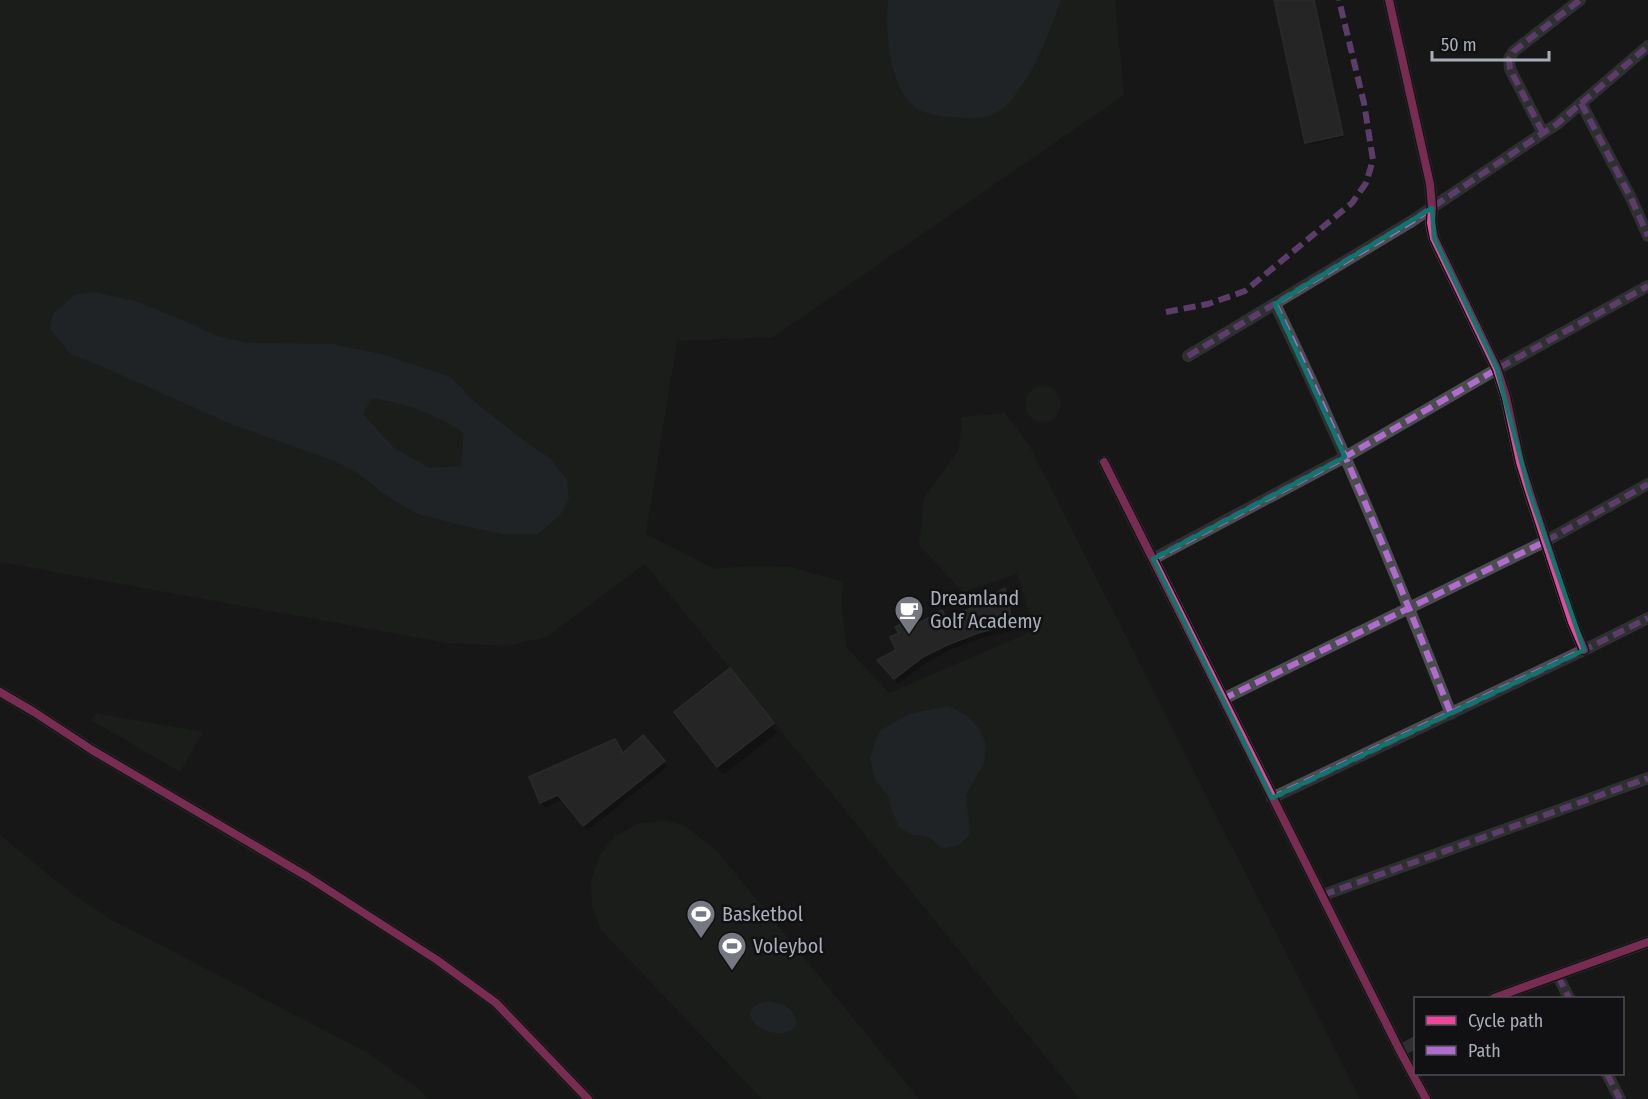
<svg xmlns="http://www.w3.org/2000/svg" width="1648" height="1099" font-family="'Fira Sans Condensed',sans-serif">
<rect width="100%" height="100%" fill="#171717"/>
<path fill="#1d241e" d="M0,0H1115L1124,95L773,337L677,341L646,534L715,569L747,566L791,567L843,582L841,603L847,648L889,693L1035,630L1017,574L963,592L919,545L924,498L959,450L962,417L1005,413L1029,445L1360,1099H1080L645,564L546,637L507,646L447,643L0,562Z
M1025 404a18 18 0 1 1 36 0a18 18 0 1 1-36 0Z
M95,713L203,732L180,772L91,720Z
M665,821L684,825L717,851L919,1099H762L601,930L592,907L591,882L598,858L614,837L639,823Z
M0,835L72,894L110,919L366,1052L420,1090L428,1099H0Z"/>
<path fill="#2a3239" fill-rule="evenodd" d="M888,0H1060V2C1049,33 1038,65 1017,92C1014,97 1010,102 1006,106C989,120 975,119 954,117C942,116 925,115 915,107C889,88 885,30 888,0Z
M94,292L138,302L173,316L215,335L246,343L332,344L381,354L451,377L472,400L530,445L550,458L567,480L569,499L560,515L538,534H502L465,526L415,513L384,494L358,473L335,461L231,424L99,365L71,354L50,329L53,314L74,295ZM372,398C404,403 437,414 464,433L461,466L429,468L394,448L363,414Z
M948,706L966,715L978,727L986,743L984,763L974,780L966,795L970,834L959,845L942,849L929,837L911,834L900,828L892,811L888,795L875,780L870,758L875,742L881,730L909,714Z
M768,1001C784,1003 797,1010 796,1027C771,1048 725,1009 768,1001Z"/>
<path fill="#0007" d="M1275,0H1314L1344,137L1308,145L1307,143Z
M1005,590L1008,595L1015,630L984,637L950,650L926,663L898,684L882,666L879,661L898,650L916,627L948,623Z
M730,670L772,724L777,733L723,775L681,721L676,712Z
M623,755L664,762L667,767L587,831L562,800L545,808L542,802Z"/>
<path fill="#353536" stroke="#3f4043" stroke-width="1.5" d="M1274,0H1314L1343,135L1305,143Z
M1005,588L1013,625L981,632L947,645L923,657L894,679L877,660L896,650L890,637L899,633L895,627L913,618L916,625L942,610L948,621Z
M730,668L774,723L717,767L674,712Z
M643,735L665,761L583,826L558,795L540,803L529,777L615,739L623,753Z"/>
<g fill="none" stroke-linecap="round" stroke-linejoin="round">
<path stroke="#4b4c50" stroke-width="12" d="M1389,0L1430,184L1432,208L1431,223L1434,238L1497,369L1506,397L1520,462L1529,491L1572,622L1584,650
M1581,103L1631,198L1648,236
M1543,133L1510,69L1509,59L1514,51L1580,0
M1275,304C1340,438 1397,576 1451,714
M1188,356L1412,221L1543,133L1557,124L1648,46
M1104,462L1400,1051L1426,1099
M1153,559L1345,457L1497,369L1648,286
M0,692L34,712L92,750L308,877L437,960L496,1003L588,1099
M1223,699L1544,542L1648,484
M1272,798L1584,650L1648,618
M1323,895L1648,778
M1558,976L1569,998
M1494,998L1648,942
M1400,1051L1416,1042
M1607,1074L1620,1099"/>
<path stroke="#b06ccc" stroke-width="6" stroke-dasharray="12 6" stroke-linecap="butt" d="M1581,103L1631,198L1648,236
M1543,133L1510,69L1509,59L1514,51L1580,0
M1275,304C1340,438 1397,576 1451,714
M1166,312L1208,304L1245,291L1352,203L1366,183L1373,160L1364,103L1339,0
M1188,356L1412,221L1543,133L1557,124L1648,46
M1153,559L1345,457L1497,369L1648,286
M1223,699L1544,542L1648,484
M1272,798L1584,650L1648,618
M1323,895L1648,778
M1558,976L1569,998
M1607,1074L1620,1099"/>
<g stroke="#111113" stroke-width="11">
<path id="cycleway" d="M1389,0L1430,184L1432,208L1431,223L1434,238L1497,369L1506,397L1520,462L1529,491L1572,622L1584,650
M1104,462L1400,1051L1426,1099
M0,692L34,712L92,750L308,877L437,960L496,1003L588,1099
M1494,998L1648,942"/>
</g>
<use href="#cycleway" stroke="#ed469a" stroke-width="8"/>
</g>
<path d="M0 0H1648V1099H0ZM1432,208L1434,238L1497,369L1529,491L1584,650L1272,798L1153,559L1345,457L1275,304Z" fill="#171717" fill-opacity=".55" fill-rule="evenodd"/>
<path fill="none" stroke="#0f766e" stroke-width="4.5" stroke-linejoin="round" d="M1432,208L1434,238L1497,369L1529,491L1584,650L1272,798L1153,559L1345,457L1275,304Z"/>
<defs>
<g id="cafe-pin" transform="scale(1.5)"><path d="M0 17L-7.5 6A9.5 9.5 0 1 1 7.5 6Z" fill="#757880" stroke="#111113"/><path d="M-5.5-4.5H6V0H3Q3 3.5 0 3.5H-2.5Q-5.5 3.5-5.5 0ZM3-3.2v2h1.7v-2ZM-6 4.5H4V6H-6Z" fill="#fff"/></g>
<g id="stadium-pin" transform="scale(1.5)"><path d="M0 17L-7.5 6A9.5 9.5 0 1 1 7.5 6Z" fill="#757880" stroke="#111113"/><path d="M0-5a6.5 5 0 1 0 0 10a6.5 5 0 1 0 0-10ZM-3.5-1.8h7v3.6h-7Z" fill="#fff"/></g>
</defs>
<g fill-rule="evenodd">
<use href="#cafe-pin" x="909" y="610"/>
<use href="#stadium-pin" x="701" y="914"/>
<use href="#stadium-pin" x="732" y="946"/>
</g>
<g text-anchor="middle" stroke-width="5" stroke-linejoin="round" paint-order="stroke">
<g font-size="20" fill="#a8adb8" stroke="#111113" text-anchor="start">
<text x="930" y="605">Dreamland<tspan x="930" dy="23">Golf Academy</tspan></text>
<text x="722" y="921">Basketbol</text>
<text x="753" y="953">Voleybol</text>
</g>
</g>
<rect x="1414" y="997" width="210" height="78" fill="#111113" stroke="#4d4f55" stroke-width="1.5"/>
<rect x="1426" y="1016" width="30" height="9" fill="#ed469a" stroke="#4d4f55" stroke-width="1.5"/>
<text x="1468" y="1027" font-size="18" fill="#a8adb8">Cycle path</text>
<rect x="1426" y="1046" width="30" height="9" fill="#b06ccc" stroke="#4d4f55" stroke-width="1.5"/>
<text x="1468" y="1057" font-size="18" fill="#a8adb8">Path</text>
<path d="M1432 51v9h117v-9" fill="none" stroke="#a8adb8" stroke-width="3"/>
<text x="1441" y="51" font-size="18" fill="#a8adb8" stroke="#111113" stroke-width="4.5" paint-order="stroke">50 m</text>
</svg>
